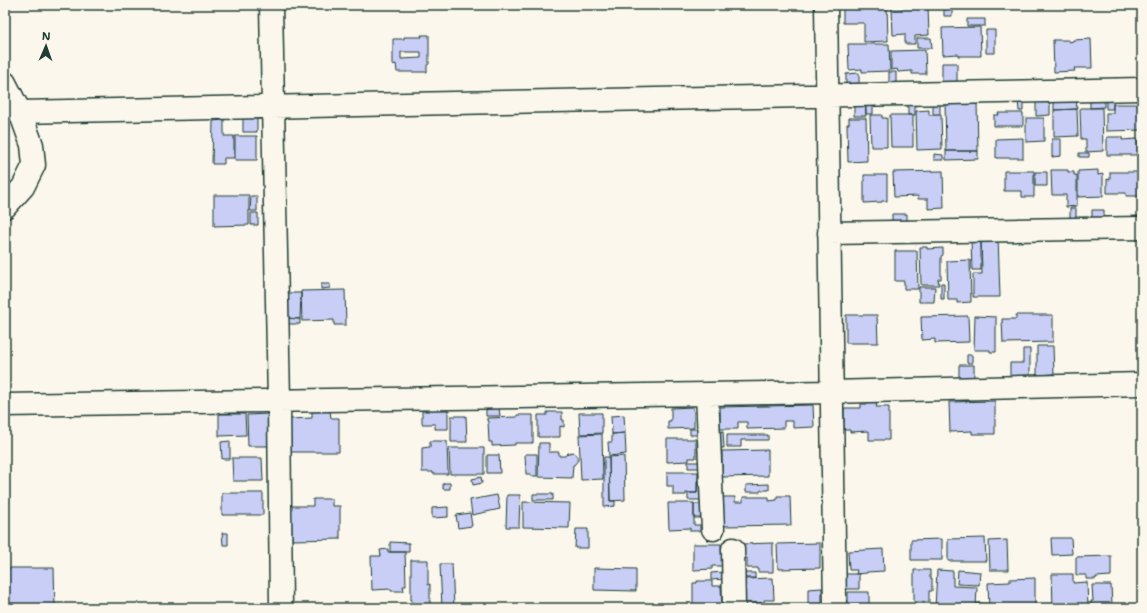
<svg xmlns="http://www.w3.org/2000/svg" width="1147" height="613" font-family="'Shantell Sans',sans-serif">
<rect width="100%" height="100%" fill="#fbf7ec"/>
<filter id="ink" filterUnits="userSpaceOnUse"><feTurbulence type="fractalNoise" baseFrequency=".025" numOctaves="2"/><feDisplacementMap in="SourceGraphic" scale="8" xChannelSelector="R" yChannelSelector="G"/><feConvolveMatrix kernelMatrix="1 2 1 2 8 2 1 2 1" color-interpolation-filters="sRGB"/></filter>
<g filter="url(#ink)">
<path fill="#c9cef6" stroke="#1f3d34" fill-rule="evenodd" d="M843,5H887L888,41L864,42V23H843Z
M902,7H928L929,35L915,36V44H905V34L893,35L892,9H902Z
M944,9H952V16H944Z
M967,19H985V26H967Z
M980,27L981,56H958V54L943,55L942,28Z
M986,30H995V53H986Z
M421,35H429V64L427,65V72H397L396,64L393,65V39H404V37H422ZM401,52H421V58L401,59Z
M917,38H931L932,48H917Z
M1091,39L1092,68H1074L1075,71L1054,72L1053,40H1069V42L1073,41V40Z
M848,44H889L890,71L862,72V69L849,70Z
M925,50L926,74H912V71L898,72L897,69L891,70V51Z
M942,63H957V85H942Z
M889,72H896V86H889Z
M859,73V84H846V74Z
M1054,99H1076L1077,109L1054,110Z
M1090,99H1104V107L1090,108Z
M1106,99H1113V109H1106Z
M1018,100H1023V111H1019Z
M1050,101V115L1036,116V102Z
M945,102H977L978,151H946Z
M933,103H940V114H933Z
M854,104H865L866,116H854Z
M908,104H915V115H908Z
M1113,104H1142V130L1106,131V113H1113Z
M866,105H873V114H866Z
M1080,108H1102L1103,151L1086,152V139H1081Z
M1077,109L1078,136L1054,137V110Z
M929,110V115H941L942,149L917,150L916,111Z
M998,113H1023V126H994V115H999Z
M243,115L257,116V132H243Z
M870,115H882V118H887V147H871Z
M890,115H913V147H891Z
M849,118H866L867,161L848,162L847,124H849Z
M1026,118H1044V141L1026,142Z
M224,120V136H234V158H224V164H212L213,121Z
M235,136H257V160H235Z
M1107,137H1122V140L1137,139L1138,155H1107Z
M1023,138V158H996V139Z
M1052,139H1061V156L1052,157Z
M946,151H978V159L946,160Z
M1079,153H1089V157H1079Z
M934,154L943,155V160H934Z
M1051,170H1068V172H1074V175H1077V206L1066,207V195H1052Z
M1098,170V175L1103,174V196L1078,197V171Z
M943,171L944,208L928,209V199H918V196L894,197L893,172Z
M1004,171H1034V197H1022V191H1004Z
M1035,172H1047V186H1035Z
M1110,172H1139V196H1126V193H1107V179L1110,180Z
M864,175H887V201H882V202L864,203Z
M214,195H249V225L214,226Z
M251,196H257V211H250Z
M1070,208H1076V219H1070Z
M1092,210H1104V221H1092Z
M251,213H258V225H251Z
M892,214H907V224H892Z
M998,236L1000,297H973V274H982L981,237Z
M971,240H981V270H972Z
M920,247H927V249L943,248V255L941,256V279H938L939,285H921Z
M895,251H917L918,289H904V281H895Z
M970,260L971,302L957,303V300H948L947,261Z
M941,283H944V299H941Z
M321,284H330V288L321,289Z
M919,287H935L934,302H919Z
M345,290L346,325H334V320L302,321L301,291Z
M286,293H301L300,319L286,318Z
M846,315H877L878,343H846Z
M1016,315H1053V342L1003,343L1002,319H1016Z
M968,316L969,342L935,343V339L922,340L921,317Z
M975,316L996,317V352H990V350H974Z
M286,318L300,319V324H286Z
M1037,346H1053L1054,374L1037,375Z
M1023,349H1030V377H1010V363H1023Z
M967,355H972V363H967Z
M959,365H974V378L959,379Z
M995,401V434H972V431L950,432L949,402Z
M861,404H877L876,407H889V440H869V431L850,432V430H844V408H861Z
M813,405L814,427L793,428V421H784V428L747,429V422H738V429H720V407Z
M693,407V411H694V428L668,429V421H671V408Z
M499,408L500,416H486V409Z
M429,409H448V429H435V424H422V411H429Z
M330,411L331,418H339V452H291L290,419L312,418V412Z
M547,412H562V420H564V427L560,426V437H538V415H547Z
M579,413H602V433L580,434Z
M219,414H245L246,435L219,436Z
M269,414V446H248L247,415Z
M517,415H533V443H515V445L492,446V442H489L488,421H487V418L517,417Z
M624,415L625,433L612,434L611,416Z
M451,416H466L467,442H451Z
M690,429H700V435H690Z
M723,431L724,448H720L719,432Z
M625,433L626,454L609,456L608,442H612V434Z
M602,434L603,479L581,480L579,435Z
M727,435H768V440H741V447H727Z
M667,439H696V458H689V461L667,462Z
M230,441V459H222L221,442Z
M430,441H447L448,474H433V472H422V448L430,447Z
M539,443H549V452H559V456H565L568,453L573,452L578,456V460L574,465H573L572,478L538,477Z
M449,448H484V474H450Z
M768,450V476L722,477V451Z
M525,454H537V476H531V474H526Z
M487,455H499L500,473H487Z
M624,456L625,500L610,501L609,457Z
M604,457H609L610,501H615V506L604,507Z
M232,458H262L263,481H233Z
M688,462H701V468H688Z
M667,472H698L697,493H686V495H673V486H667Z
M481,477L482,483L473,485L472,479Z
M697,481L702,482V500H688V493H697Z
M443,483H450V489H443Z
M769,484V490H761L760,492H746V485Z
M222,493H263V515H222Z
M533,494H553V500H533Z
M497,495L500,509L472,515L470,500Z
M507,495H520L519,527H506Z
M777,496H790L791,525L723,526V497H735V502H743V497H769V501L777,500Z
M313,499H332V506H340V539L292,540L291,506H313Z
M523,502L570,503L569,528L523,527Z
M668,503H694V525H700V531H690V528L669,529Z
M694,504H702V518H694Z
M448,507V517L432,518V508Z
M470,513L472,526L458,528L456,515Z
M576,529H588V548H575Z
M222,533H228V545H223Z
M985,538L986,561H948V539Z
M1051,538H1071L1072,554L1052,555Z
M942,539V560H911V540Z
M1007,540L1008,570H990L989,541Z
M390,542L409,543V552H390Z
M773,543V572H758V568H747V558H743V544Z
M820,543V568L778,569L777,544Z
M693,544H721L722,566H712V569L693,570Z
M388,549V552H405L406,586H403L404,591H391V589L372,590L371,556H381L380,550Z
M883,549L884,571L867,572V573L856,574L857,570H849L848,551Z
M1111,556V576L1096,577V579H1086V575H1076V557Z
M411,560H428V585L430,584V604H412V600H411Z
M440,564H452L454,607L442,608Z
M6,568H54L55,608H7Z
M594,568L636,569V591L594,590Z
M914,570H930V578H932V591H929V602H914Z
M937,570L953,571V586L977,587L976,608H935Z
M958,570L980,572L979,585L957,584Z
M724,572V579L711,580V573Z
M742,573H755V578H742Z
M844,574H859V589H845Z
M1052,574H1073V583L1087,582L1088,608H1053Z
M773,578L774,600H764V603H744L743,579Z
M1035,578V608H989L988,583L1010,582V579Z
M697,581H712V586H721L722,607H703V606H693V583H697Z
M1092,585H1111L1112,605L1091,606V601H1093Z
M822,588V608H808V589Z
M848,592H869V608H848Z
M978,603L988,604L987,608H978Z"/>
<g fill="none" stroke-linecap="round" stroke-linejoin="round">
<g stroke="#1f3d34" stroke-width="25">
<path id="minor" d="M271,5L279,401L281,608
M826,5L835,608
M5,83L20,112L32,145L34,165L23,187L5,207
M20,112L1142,89
M829,233L1142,228
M707,394L713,529
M5,405L831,392L1142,384
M733,549L734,608"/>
</g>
<use href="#minor" stroke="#fbf7ec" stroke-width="22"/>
</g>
</g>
<rect width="1147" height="613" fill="none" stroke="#fbf7ec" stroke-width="20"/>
<rect x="10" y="10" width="1127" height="593" fill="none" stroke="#1f3d34" stroke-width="1.5" filter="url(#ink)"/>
<g transform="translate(46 46) rotate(2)" stroke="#fbf7ec" stroke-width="3" paint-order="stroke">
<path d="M0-3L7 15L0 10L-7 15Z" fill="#1f3d34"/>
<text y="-6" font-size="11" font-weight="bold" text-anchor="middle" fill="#1f3d34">N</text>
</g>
</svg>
